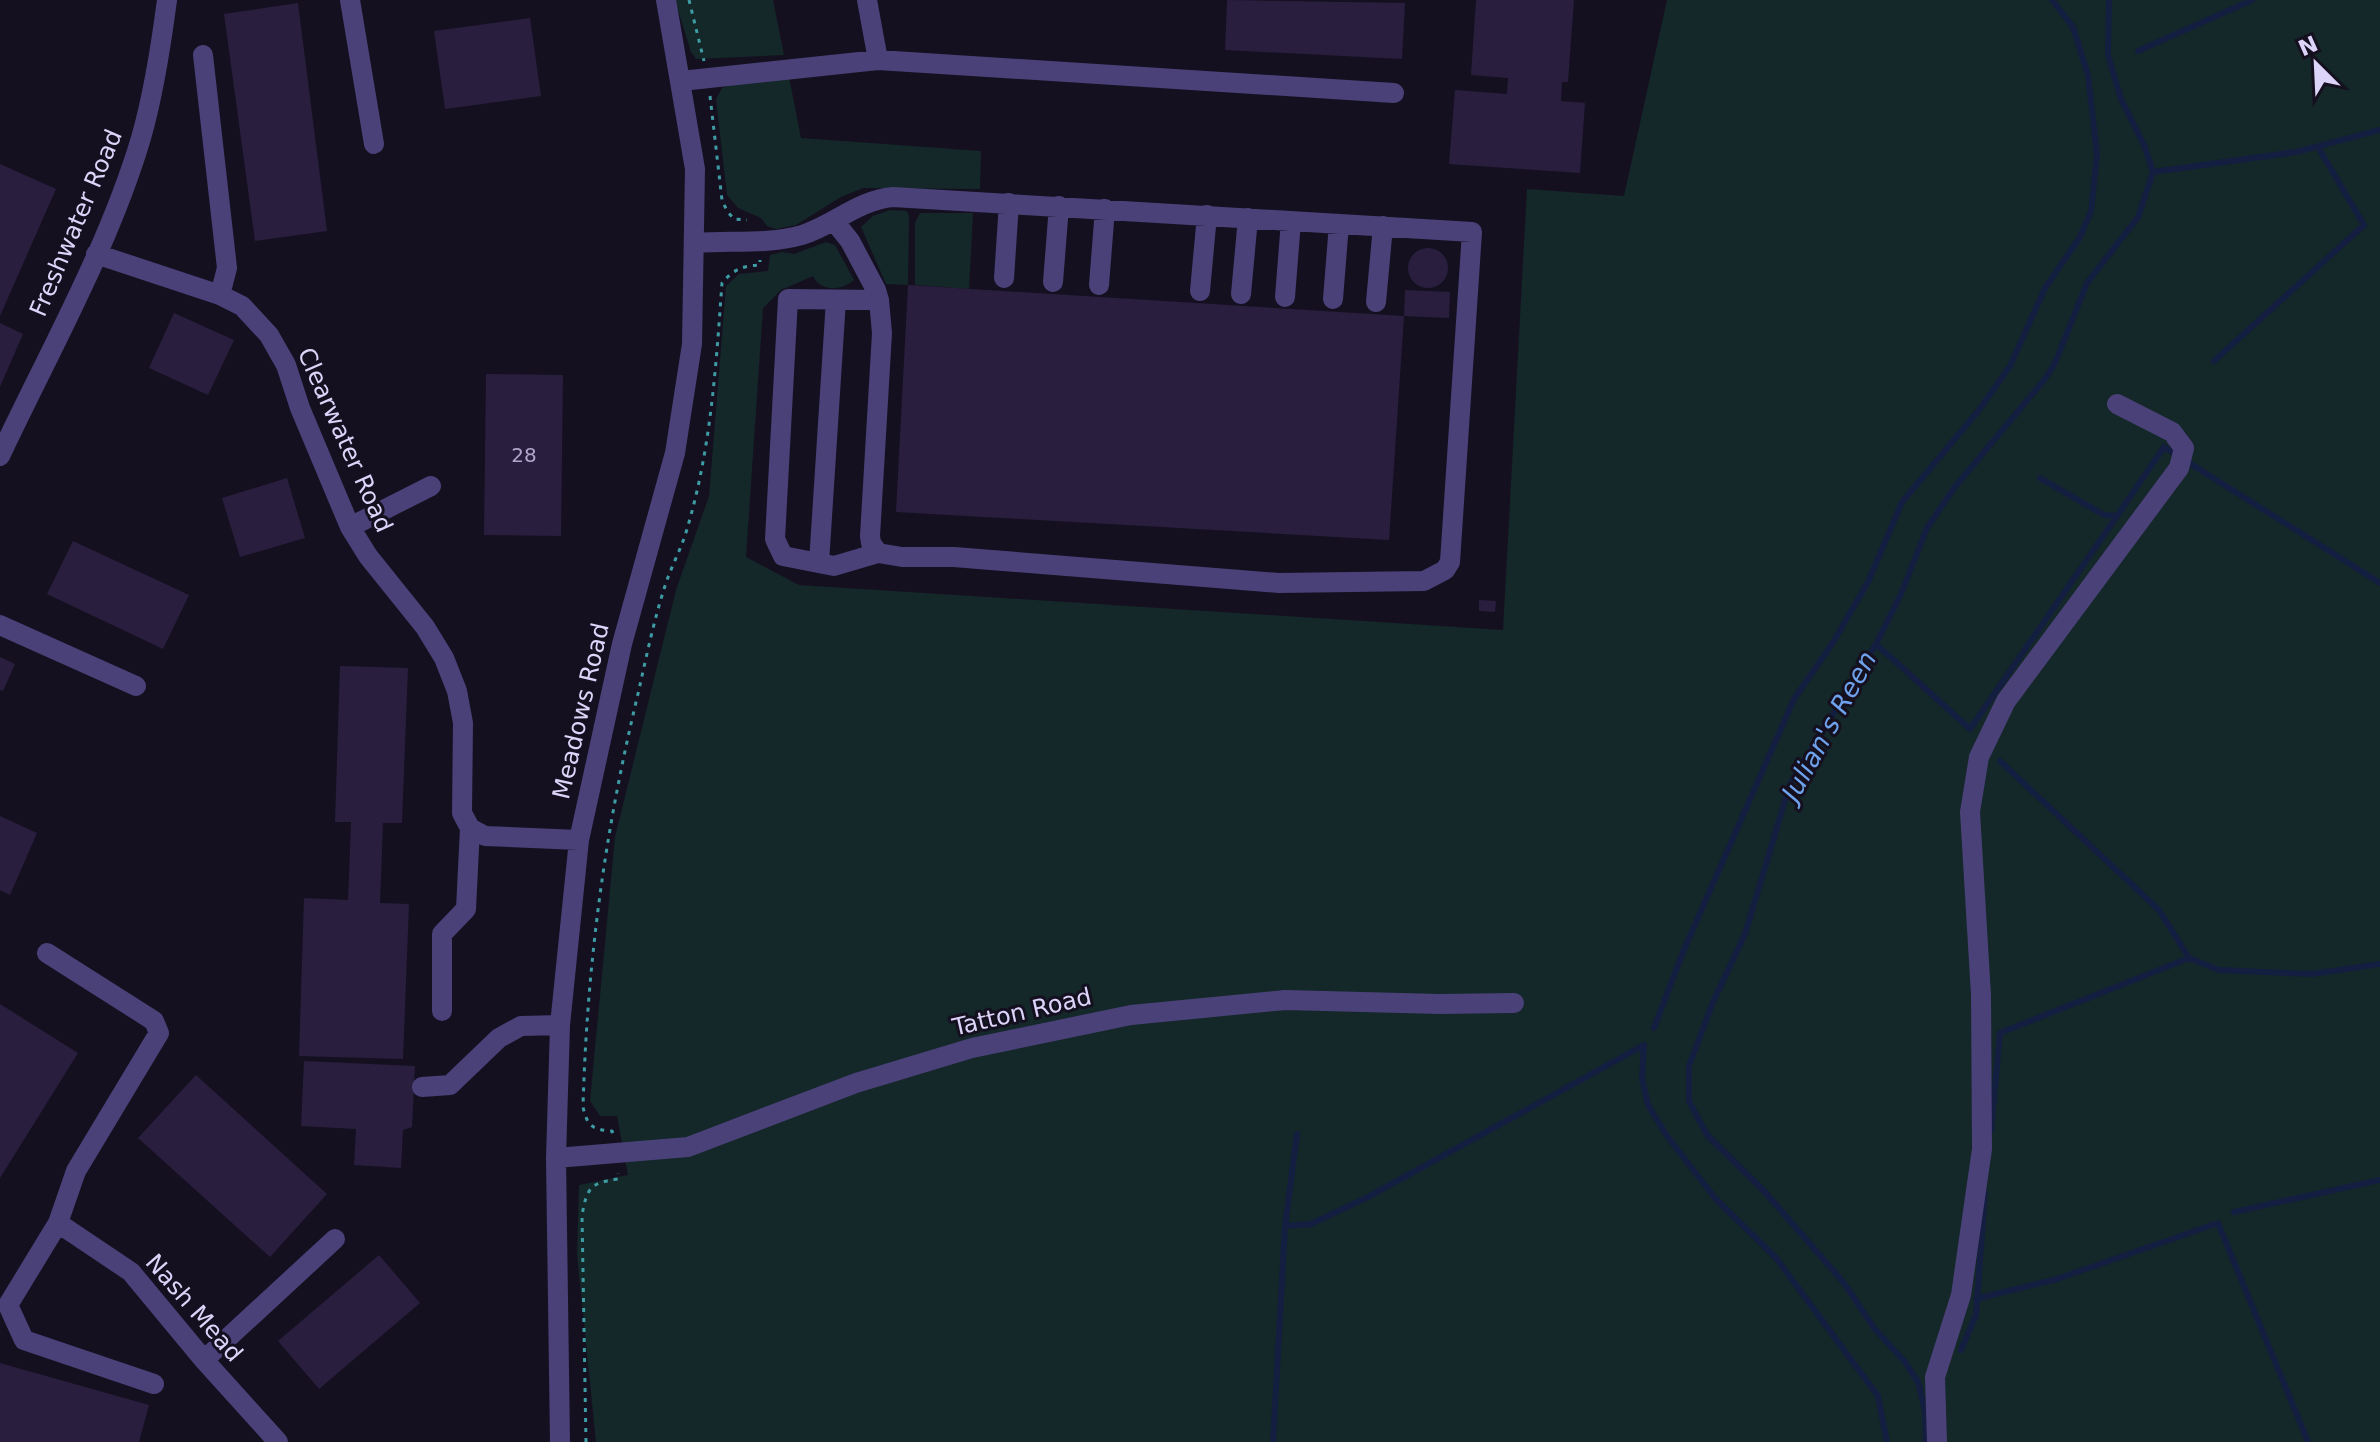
<svg xmlns="http://www.w3.org/2000/svg" width="2380" height="1442" font-family="'DejaVu Sans',sans-serif">
<rect width="100%" height="100%" fill="#151020"/>
<path fill="#142729" d="M675,0H773L784,55L696,59L691,52Z
M1667,0H2380V1442H596L577,1254L579,1185L628,1175L617,1116H600L590,1101L615,837L676,590L709,496L726,286L739,274L768,271L770,255L782,252L794,254L826,242L835,245L854,280C842,291 820,292 813,276L781,290L763,308L746,557L799,585L1503,630L1527,189L1624,196Z
M789,77L801,138L981,151L980,189L863,188L841,197L796,225L776,229L767,226L761,218L738,208L727,195L716,99L722,88L734,84Z
M890,210L907,211L909,216L908,285L886,284L861,227L873,216Z
M920,213H973L969,289L915,285V223Z"/>
<g fill="none" stroke-linecap="round" stroke-linejoin="round">
<path stroke="#141e40" stroke-width="6" d="M2138,51L2252,0
M2153,172L2296,152L2380,130
M2214,361L2364,225L2318,147
M2040,478L2104,515L2117,516L2164,447L2380,583
M1876,644L1970,729L2117,516
M2000,761L2159,910L2189,958L2219,970L2312,974L2380,964
M1654,1028L1683,952L1794,699L1832,644L1868,582L1902,502L1979,410L2010,366L2045,288L2080,237L2091,211L2097,155L2088,75L2073,27L2052,0
M1991,1130L2000,1033L2189,958
M2234,1212L2380,1180
M1285,1226L1311,1224L1368,1197L1644,1045L1642,1079L1648,1105L1667,1136L1715,1198L1776,1258L1878,1396L1887,1442
M1976,1299L2057,1279L2218,1223L2308,1442
M1961,1350L1976,1315L1985,1193
M1273,1442L1285,1226L1297,1134
M1926,1442L1925,1411L1918,1382L1905,1362L1874,1328L1844,1283L1764,1191L1707,1135L1689,1101V1066L1713,1002L1745,934L1790,784L1876,644L1901,594L1927,528L1954,488L2045,379L2055,363L2087,283L2138,217L2153,172L2144,145L2121,99L2108,55L2109,0"/>
</g>
<path fill="#291e3e" d="M1227,0L1405,3L1402,59L1225,50Z
M1476,0H1574L1568,82H1562L1561,101L1585,103L1580,173L1449,164L1455,90L1507,94L1508,78L1471,75Z
M298,3L327,231L255,241L224,14Z
M530,18L541,96L445,109L434,31Z
M0,164L56,189L0,316Z
M1408 268a20 20 0 1 1 40 0a20 20 0 1 1-40 0Z
M908,285L1404,316L1389,540L896,512Z
M1405,290L1450,292L1449,318L1404,316Z
M174,313L234,340L208,395L149,368Z
M0,323L23,334L0,387Z
M486,374L563,375L561,536L484,535Z
M287,478L305,538L240,557L222,498Z
M73,541L189,595L163,649L47,594Z
M1479,600L1496,601L1495,612L1479,611Z
M0,657L15,664L3,691L0,690Z
M340,666L408,668L402,823H383L380,903L409,904L403,1059L299,1056L304,898L348,900L351,822H335Z
M0,816L37,833L10,895L0,890Z
M0,1004L78,1053L0,1178Z
M304,1061L415,1066L412,1127L403,1130L401,1168L354,1165L356,1129L301,1126Z
M196,1075L327,1194L270,1257L138,1138Z
M379,1255L420,1303L319,1389L278,1341Z
M0,1363L149,1405L139,1442H0Z"/>
<g fill="none" stroke-linecap="round" stroke-linejoin="round">
<path stroke="#3e9da4" stroke-width="3" stroke-dasharray="4 6" stroke-linecap="butt" d="M689,0L704,61
M710,96L722,200L727,211L734,219L747,220
M613,1133L612,1131C593,1130 587,1126 583,1107C587,966 604,836 637,698C646,659 654,618 667,580C673,563 682,547 687,529C711,449 716,366 722,283C734,269 742,266 760,265V260
M586,1442L582,1215C587,1188 590,1183 618,1179V1173"/>
<path stroke="#4a4179" stroke-width="20" d="M350,0L374,144
M867,0L878,60
M203,55L227,268L220,295
M681,81L878,60L1394,93
M696,243C730,240 768,245 802,235C834,225 858,200 893,197L1472,232L1450,562L1445,570L1424,581L1279,583L954,557H902L878,553L871,543L870,536L882,333L879,300L876,290L850,241L834,221
M96,254L220,295L242,306L269,335L286,365L300,408L350,527L368,556L425,627L444,658L457,691L463,723L462,813L470,828L485,836L579,840
M1004,278L1009,203
M1053,282L1059,206
M1099,285L1105,209
M1200,291L1207,215
M1241,294L1248,218
M1285,297L1291,221
M1333,299L1339,224
M1376,302L1383,226
M0,456C48,354 109,246 141,138C154,93 161,46 167,0
M350,527L431,486
M878,553L834,566L783,556L775,539L788,299L879,300
M819,563L836,300
M0,625L136,686
M47,953L154,1021L159,1033L76,1171L58,1223L8,1305L24,1340L154,1384
M442,1011V934L466,909L470,828
M422,1087L450,1085L499,1038L521,1026L560,1025
M556,1158L688,1147L856,1083L972,1048L1131,1015L1285,1000L1440,1004L1514,1003
M58,1223L131,1272L204,1360L278,1442
M204,1360L335,1239
M560,1442L556,1158L560,1025L579,840L622,644L675,453L692,344L695,169L666,0
M1937,1442L1935,1377L1961,1295L1982,1149L1981,995L1970,812L1979,757L2006,701L2179,468L2184,448L2172,432L2117,404"/>
</g>
<g text-anchor="middle" stroke-width="6" stroke-linejoin="round" paint-order="stroke">
<g font-size="20" fill="#b0a6ca">
<text x="524" y="462">28</text>
</g>
<g font-size="24" fill="#ddd4f9" stroke="#151020">
<text transform="translate(76 223) rotate(-67)" y="8">Freshwater Road</text>
<text transform="translate(345 440) rotate(66)" y="8">Clearwater Road</text>
<text transform="translate(581 711) rotate(-77)" y="8">Meadows Road</text>
<text transform="translate(1022 1012) rotate(-13)" y="8">Tatton Road</text>
<text transform="translate(194 1308) rotate(49)" y="8">Nash Mead</text>
</g>
<g font-size="26" font-style="italic" fill="#6fa2ec" stroke="#151020">
<text transform="translate(1829 726) rotate(-61)" y="9">Julian's Reen</text>
</g>
</g>
<g transform="translate(2316 64) rotate(336)" stroke="#151020" stroke-width="6" paint-order="stroke">
<path d="M0-6L14 30L0 20L-14 30Z" fill="#ddd4f9"/>
<text y="-12" font-size="22" font-weight="bold" text-anchor="middle" fill="#ddd4f9">N</text>
</g>
</svg>
